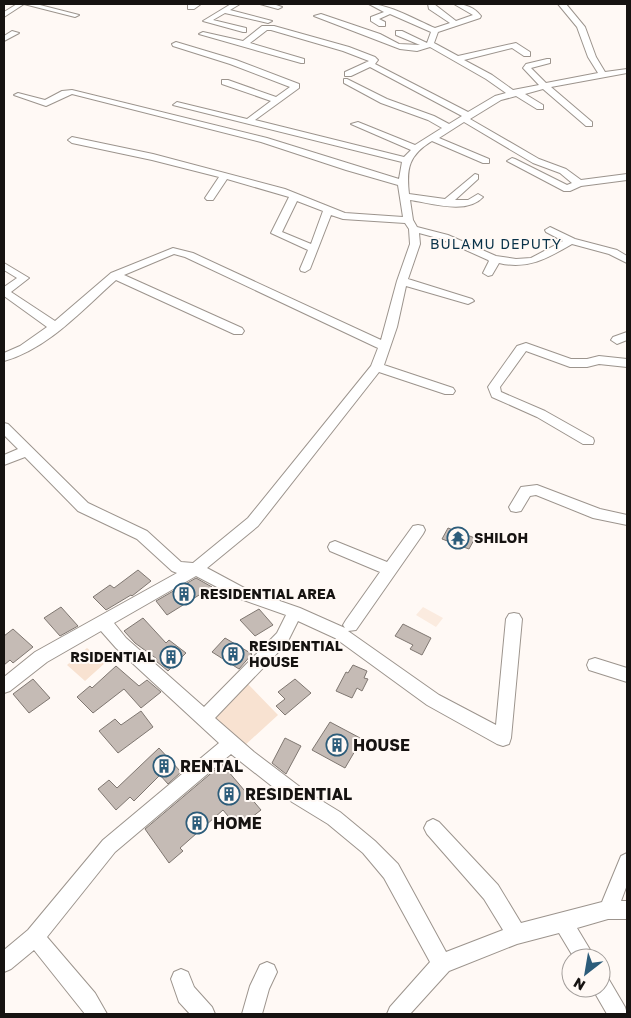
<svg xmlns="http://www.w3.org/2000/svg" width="631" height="1018" font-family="'Golos Text',sans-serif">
<rect width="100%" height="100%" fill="#fff9f5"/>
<path fill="#fbebdf" d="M423,607L443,618L436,627L416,615Z"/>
<path fill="#f8e2d1" d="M87,648L105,663L85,681L67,665Z
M246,682L278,715L243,747L211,716Z"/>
<path fill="#c5bbb5" stroke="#7f7771" d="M448,528L475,538L469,549L442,539Z
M138,570L151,581L132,596L131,595L106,610L93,597L110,585L114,588Z
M196,578L212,587L167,615L156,601Z
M61,607L78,626L60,636L44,618Z
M259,609L273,625L255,636L240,620Z
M143,618L166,643L169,640L186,653L168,671L156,661L157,659L135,643L124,631Z
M403,624L431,638L422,655L410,649L413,645L395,636Z
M13,629L33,647L13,663L10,660L4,665V636Z
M225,638L252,654L239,669L212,652Z
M353,665L367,671L364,678L368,679L362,691L357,688L352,698L336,691L346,672L348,673Z
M116,666L139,686L147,680L161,692L141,708L124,689L93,713L77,697L90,686L92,688Z
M33,679L50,698L29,713L13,694Z
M295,679L311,693L285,715L276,706L285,699L278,692Z
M141,711L153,727L118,753L99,731L115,719L121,725Z
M330,722L362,739L345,768L312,750Z
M285,738L301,746L286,774L272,763Z
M159,748L181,772L168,784L160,775L134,801L130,797L116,810L98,789L109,780L117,788Z
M222,764L261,810L238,828L223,810L180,848L183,851L169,863L145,829Z"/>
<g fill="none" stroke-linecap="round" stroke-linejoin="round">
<g stroke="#9c948d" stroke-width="2">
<path id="minor" d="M17,4H36L79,15L75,17L24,4L4,17V12Z
M192,4H201L194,9H188V5Z
M231,4H240L230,10L272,21L268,23L225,13L213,20L246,28V32H243L203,21Z
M260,4H273L282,7L278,9Z
M369,4C389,4 416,20 435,28L450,23L429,9L428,4H434L456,21L473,15L454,4C465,4 474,7 481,16L480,18L438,32L434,43L458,56L516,43L530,52V56H524L512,48L464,60L492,75L513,90L539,85L523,68L526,64L547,59H550V63L531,68L546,83L598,73L588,57L577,27L558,4H566L585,27L596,57L605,72L627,69V73L551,87L592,122V126H586L543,89L525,94L543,105V109H537L516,96L501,100L470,119L539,159L566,169L581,180L627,174V180L581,186L570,191H564L507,161L512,158L515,159L567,185L572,183L560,173L533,163L464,122L439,138L489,159V163H483L432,141C409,155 406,168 409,194L445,199L475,174L478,175V179L455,200H468L478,194L483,197C467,215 431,203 410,200L413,220L417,227L448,235L496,256L516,259L531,258L563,241L546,232L545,230L550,227L575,239L617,250L627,256V263L609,254L572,244C548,258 528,270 499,263L492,275L488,276L483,273L489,261L488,260L441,239L419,233L420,244L408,279L472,299L474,301L468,304L406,286L397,327L384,365L453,388L455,391L453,394H445L379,372L258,526L207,568L248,590L300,608L345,628L343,625L346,620L380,572L330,551L328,547L330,543L335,541L340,543L387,562L413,526L418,525L423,526L425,530L423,534L356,630L348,631L439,695L496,725L506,619L509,614L514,613L519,614L522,619L511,738L509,744L503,746L497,744L427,705L335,638L298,621L287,643L215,718L254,752L304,790L340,812L375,841L398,864L446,952L503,930L484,899L427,834L424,828L427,822L433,819L439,822L498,885L521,923L602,902L621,856L627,853V885L621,901H627V919H608L577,928L595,958H574L559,933L517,944L449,971L410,1014H387L390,1007L430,962L384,878L363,853L328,824L292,802L231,754L115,852L47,937L95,993L107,1014H85L34,950L11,969L4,972V950L28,930L103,840L219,743L116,648L101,631L47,662L10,691L4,693V677L35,652L177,573L172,571L137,539L78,511L25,457L4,465V455L18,449L4,435V423L8,424L88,503L147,531L181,562L193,563L248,518L371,366L378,348L185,257L174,254L124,275L242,328L244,331L242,334H234L116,280C83,309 48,349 4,361V353L20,346L47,327L4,296V287L17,278L4,270V263L29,278L11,292L55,321L111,273L173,248L193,253L381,340L397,281L410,244L409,229L405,223L343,219L331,215L310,269L305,272L301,271L300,269L308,250L271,233L289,197L227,179L213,200H207L205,198L219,177L152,160L72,143L68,140L72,137L153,154L285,189L345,213L403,217L398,185L346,170L261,142L72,94L46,106L14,95L18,93L45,100L62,91L72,90L267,138L399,179L402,162L173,105L177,102L247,119L271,101L222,84V80H228L276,97L290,87L230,64L173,46L172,44L176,42L236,60L299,84V88L255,120L404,157L411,150L351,124L358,122L415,145L442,128L428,120L381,103L344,83V79H347L387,99L434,116L449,124L462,116L370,67L351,76H345V72L369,61L343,51L271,30H267L250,43L304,59V63H301L199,34L203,32L243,41L262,26H274L349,47L375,57L378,60L375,64L468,112L495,96L506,93L486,79L430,47L417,51L400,49L314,16L321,14L380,34L399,44L420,45L396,35V31H402L427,43L431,32L390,14L379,19L385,22V26H379L371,21V17L384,12ZM297,201L323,211L311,244L282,232ZM196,576L238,598L286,615L277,633L204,707L126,638L114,623Z
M12,31L19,33L4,41V36Z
M627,332V340L617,344L611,340L613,337Z
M526,343L571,359H587L599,356L627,359V367L599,364L587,367H570L526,351L500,387L501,392L545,411L593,438L594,441L593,444H583L537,417L492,397L488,387L490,384L517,346Z
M537,485L600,509L627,515V525L593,518L536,495L530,496L521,511L516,512L511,511L509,507L521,487Z
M595,658L627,668V682L589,670L587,665L589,660Z
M267,962L274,965L277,972L269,989L262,1014H242L250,986L260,965Z
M181,969L188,972L194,987L212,1007L215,1014H190L179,1002L171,979L174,972Z
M601,975L608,978L625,1007L627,1014H607L592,988H601Z"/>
</g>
<use href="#minor" fill="#fff" fill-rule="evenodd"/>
</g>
<defs>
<g id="temple-ring" transform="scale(1.125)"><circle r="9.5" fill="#fff9f5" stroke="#2c5c7a" stroke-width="1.5"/><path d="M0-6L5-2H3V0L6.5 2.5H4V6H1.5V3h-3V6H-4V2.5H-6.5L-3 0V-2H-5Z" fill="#2c5c7a"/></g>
<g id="building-ring" transform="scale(1.125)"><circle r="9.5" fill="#fff9f5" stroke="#2c5c7a" stroke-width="1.5"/><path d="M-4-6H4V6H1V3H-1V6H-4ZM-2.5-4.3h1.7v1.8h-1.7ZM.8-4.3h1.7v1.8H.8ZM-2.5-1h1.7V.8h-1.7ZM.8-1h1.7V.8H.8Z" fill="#2c5c7a"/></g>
</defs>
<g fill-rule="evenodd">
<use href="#temple-ring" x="458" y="538"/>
<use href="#building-ring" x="184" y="594"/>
<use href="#building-ring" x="233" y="654"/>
<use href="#building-ring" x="171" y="657"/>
<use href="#building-ring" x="337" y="745"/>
<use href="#building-ring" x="164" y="766"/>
<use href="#building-ring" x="229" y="794"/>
<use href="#building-ring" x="197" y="823"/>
</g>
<g text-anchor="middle" stroke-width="4" stroke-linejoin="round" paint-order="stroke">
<g font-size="14" letter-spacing="1" fill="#093249" stroke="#fff9f5">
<text x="496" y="249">BULAMU DEPUTY</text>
</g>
<g font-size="14" font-weight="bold" fill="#161311" stroke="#fff9f5" text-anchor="start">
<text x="474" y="543">SHILOH</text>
<text x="200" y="599">RESIDENTIAL AREA</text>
<text x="249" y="651">RESIDENTIAL<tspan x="249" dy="16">HOUSE</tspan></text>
<text x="155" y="662" text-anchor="end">RSIDENTIAL</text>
</g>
<g font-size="16" font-weight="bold" fill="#161311" stroke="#fff9f5" text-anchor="start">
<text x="353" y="751">HOUSE</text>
<text x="180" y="772">RENTAL</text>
<text x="245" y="800">RESIDENTIAL</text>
<text x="213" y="829">HOME</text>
</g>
</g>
<rect width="631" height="1018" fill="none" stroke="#161311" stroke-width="10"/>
<g transform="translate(586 973) rotate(211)"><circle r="24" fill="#fff9f5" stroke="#a29d9a"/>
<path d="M0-4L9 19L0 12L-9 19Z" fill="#2c5c7a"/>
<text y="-8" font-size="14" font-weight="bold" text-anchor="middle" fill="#161311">N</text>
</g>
</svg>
